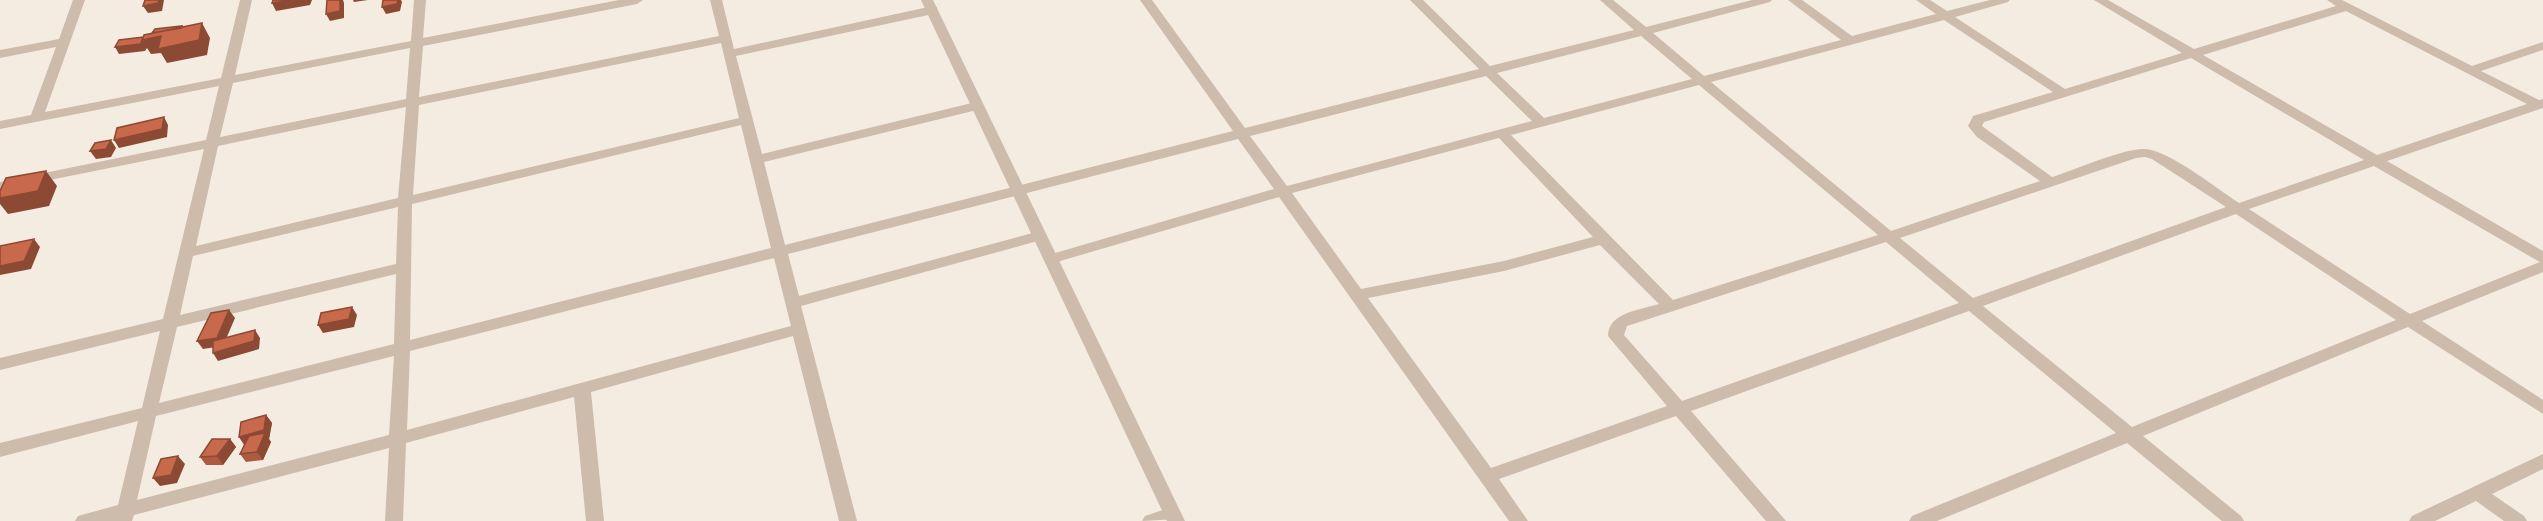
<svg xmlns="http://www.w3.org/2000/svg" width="2543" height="521" font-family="'Nunito Sans',sans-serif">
<rect width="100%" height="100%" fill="#f4ebe1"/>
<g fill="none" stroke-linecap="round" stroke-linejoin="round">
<path fill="#cdbbac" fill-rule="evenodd" d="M73,0H85L45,112L221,78L240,0H252L235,75L411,41L414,0H426L423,38L619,0H643L637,4L423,46L419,97L719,36L710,0H722L734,49L933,6L937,7V13L933,14L736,56L762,154L976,102L983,106L981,109L764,162L785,245L1233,131L1140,0H1152L1245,128L1479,69L1410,0H1423L1490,66L1634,30L1600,0H1613L1646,27L1752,0H1772L1770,2L1653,33L1704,76L1841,40L1788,0H1802L1852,36L1936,14L1916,0H1930L1947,11L1990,0H2010L2008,2L1955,17L2065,89L2182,53L2094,0H2108L2194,49L2336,6L2327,0H2342L2472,66L2543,42V50L2481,71L2539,100L2543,99V108L2387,161L2543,251V272L2422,321L2543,400V414L2408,327L2143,436L2241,516L2244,521H2222L2127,443L1937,521H1909L1912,516L2116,433L1969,311L1691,411L1786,521H1766L1676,416L1499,479L1528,521H1509L1279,197L1050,264L1043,259L1045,256L1274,189L1238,139L788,254L799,296L1040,231L1047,236L1045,239L801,306L857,521H839L793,336L591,392L604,521H586L574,397L406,443L403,521H385L389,448L134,515L132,521H75L78,516L118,505L138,421L0,457V443L142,408L160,331L0,370V358L163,319L204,149L0,190V182L206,140L219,86L0,129V121L31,115L56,47L0,58V50L59,39ZM2346,11L2527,104L2377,155L2203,55ZM1944,20L2053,92L1973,116L1968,126L1977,137L2040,181L1891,231L1711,82ZM1641,36L1692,79L1544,118L1497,73ZM721,43L739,118L413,195L419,105ZM410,48L406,99L220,137L233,83ZM2191,58L2364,160L2239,203C2216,188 2171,152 2146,149C2126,147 2074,170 2052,177L1982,126L1984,122ZM1486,76L1532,121L1287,186L1250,136ZM1699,85L1878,235L1673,300L1511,135ZM406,107L398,198L196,246L218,146ZM741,125L771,248L410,340L412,204ZM1499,138L1593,237L1504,261L1361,289L1292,193ZM2145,157L2152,159L2226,207L1973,298L1900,238L2136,158ZM2374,166L2538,261L2540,262L2410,314L2249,209ZM398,207L396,264L180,315L193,256ZM2236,214L2396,320L2132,427L1983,306ZM1886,242L1959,303L1682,401L1624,335L1627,326ZM1600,245L1659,304C1641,310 1608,312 1608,336L1667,406L1491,468L1368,298L1504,271ZM774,258L791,326L407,430L410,351ZM396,274L394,344L159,403L177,327ZM394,356L389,435L137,500L156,416Z
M2543,454V469L2492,494L2524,516L2527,521H2504L2476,501L2435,521H2409L2412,516Z
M1172,507L1178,509L1181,514L1178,519L1142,521L1145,516Z"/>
<path fill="#cdbbac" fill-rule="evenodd" d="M921,0H933L1185,521H1167Z"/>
</g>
<path fill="#ac5a40" d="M266,415L272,423L269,439L271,442L263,460L246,462L240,454L244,445L239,437Z
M230,439L236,447L223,465H206L200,457Z"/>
<path fill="#8c4a34" d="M159,0H164L162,11L148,13L143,6Z
M293,0H312L310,5L276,11L272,3Z
M340,0H343L344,3V18L330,21L326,14Z
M353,0H368L354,2Z
M398,0H401L402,2L400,11L386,14L382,7Z
M202,23L210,38L207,55L167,63L161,53L151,54L147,48L145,51L119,54L115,47L142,41L182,26L186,34Z
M164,117L168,125L167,137L119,148L114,140Z
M111,140L116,148L111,157L96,159L90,151Z
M46,171L57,186L49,206L8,214L0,204V198Z
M34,239L40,247L31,269L0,275V266Z
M352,307L357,315L354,327L323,333L318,325Z
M229,310L235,318L223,346L203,349L197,341Z
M255,330L260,338L259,349L218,361L213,353Z
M266,415L272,423L269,439L271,442L263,460L257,452L245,445L239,437Z
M230,439L236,447L223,465L217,456Z
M178,456L185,464L177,483L160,486L153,478Z"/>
<path fill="#c8694b" stroke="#8c4a34" stroke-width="1.5" d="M145,0H159L158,3L143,6Z
M273,0H293L272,3Z
M327,0H340V11L326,14Z
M383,0H398L397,4L382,7Z
M202,23L199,40L158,49L161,36L142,40L144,35Z
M182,26L181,28L152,33L155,29Z
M143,37V40L140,44L115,47L119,40Z
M164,117L162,129L114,140L117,128Z
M111,140L106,149L90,151L95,143Z
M46,171L38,191L0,198V191L6,178Z
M34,239L24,261L0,266V246Z
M352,307L349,319L318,325L321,313Z
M229,310L217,338L197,341L211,313Z
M255,330L254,341L213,353V341Z
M266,415L264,430L239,437L241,422Z
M265,433L257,452L240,454L249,436Z
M212,439H230L217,456L200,457Z
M178,456L171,475L153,478L161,459Z"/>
</svg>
